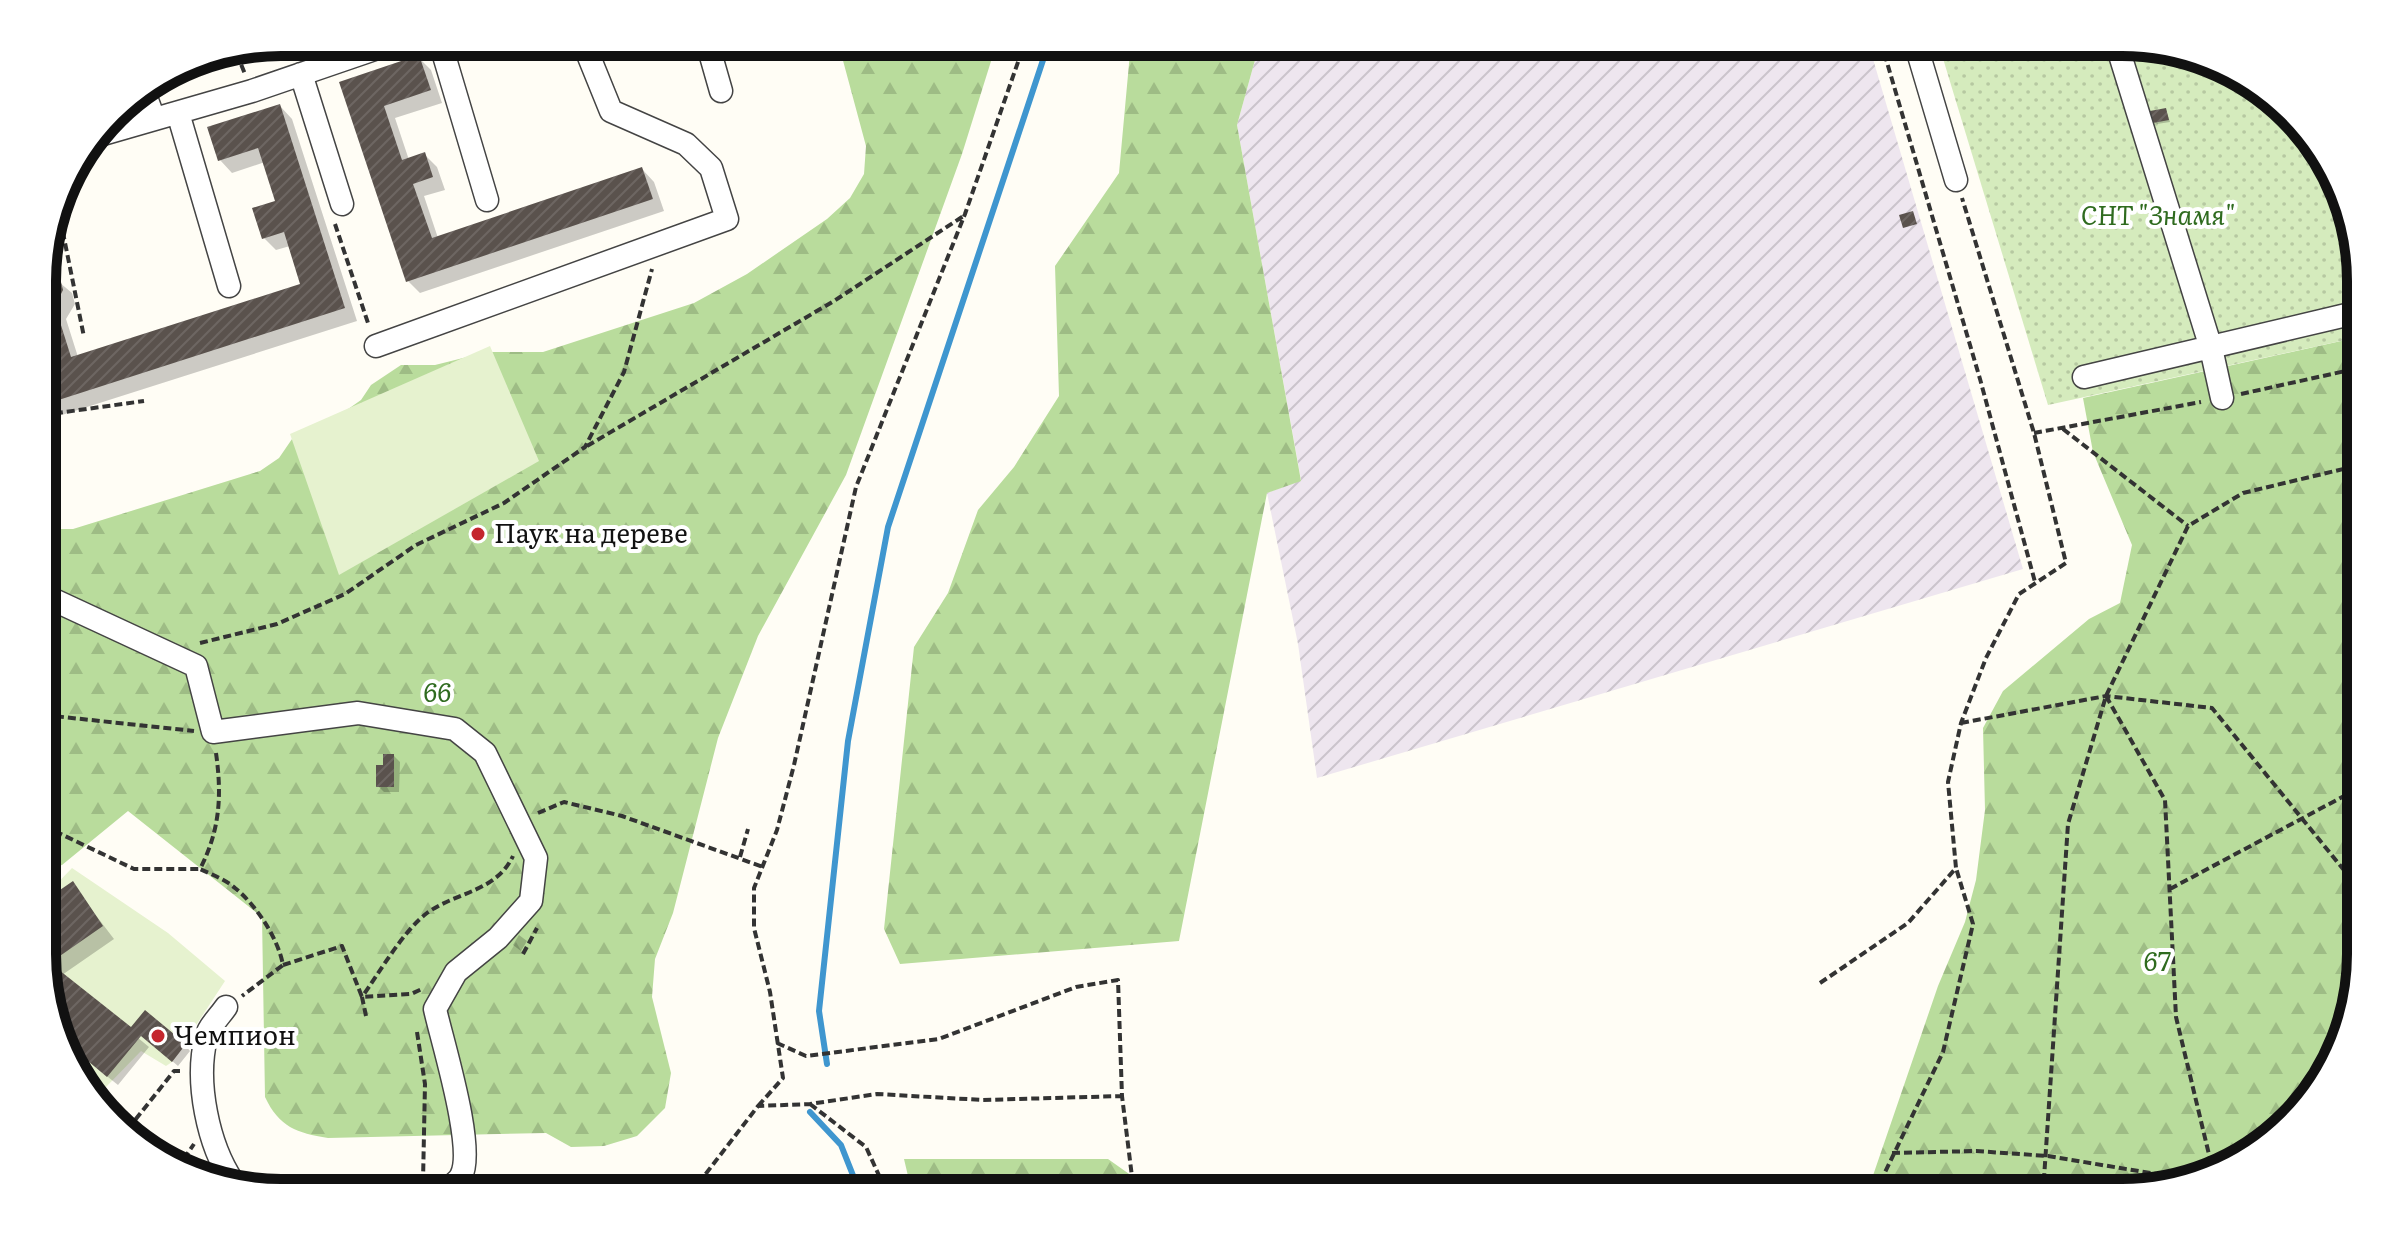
<svg xmlns="http://www.w3.org/2000/svg" width="2403" height="1235" font-family="Literata,serif">
<defs>
<pattern id="industrial-furrows" width="10" height="10" patternUnits="userSpaceOnUse" patternTransform="scale(2)"><rect width="10" height="10" fill="#eee6ef"/><path d="M-1 1l2-2M0 10L10 0M9 11l2-2" fill="none" stroke="#cbc4cc"/></pattern>
<pattern id="forest-firs" width="22" height="20" patternUnits="userSpaceOnUse" patternTransform="scale(2)"><rect width="22" height="20" fill="#b9dc9c"/><path d="M5 1l3.5 6h-7zM16 11l3.5 6h-7z" fill="#9ebc85"/></pattern>
<pattern id="park-dots" width="8" height="8" patternUnits="userSpaceOnUse" patternTransform="scale(2)"><rect width="8" height="8" fill="#d5ebbd"/><path d="M2 2h.1M6 6h.1" fill="none" stroke="#b6c8a1" stroke-width="1.8" stroke-linecap="round"/></pattern>
<pattern id="building-hatch" width="6" height="6" patternUnits="userSpaceOnUse" patternTransform="scale(2)"><rect width="6" height="6" fill="#5a524d"/><path d="M-1 1l2-2M0 6l6-6M5 7l2-2" fill="none" stroke="#6d6662"/></pattern>
</defs>
<rect width="100%" height="100%" fill="#fffdf5"/>
<path fill="url(#industrial-furrows)" d="M1260,42H1868L2023,569L1317,778L1298,644L1267,493L1301,480L1237,125Z"/>
<path fill="url(#forest-firs)" d="M838,42H997L962,154L846,475L758,636L718,738L673,913L655,959L652,997L671,1073L665,1108L637,1136L604,1146L571,1147L546,1133L328,1138C297,1133 279,1127 265,1097L262,917L128,811L62,865L44,871L43,529H73L260,471L279,458L292,439L334,419L361,400L371,385L401,365H435L487,352H543L694,303L747,274L827,219L850,198L864,174L866,146Z
M1131,42H1260L1237,125L1301,481L1267,493L1179,941L900,964L884,929L914,647L948,593L978,510L1014,467L1059,396L1055,266L1119,173Z
M2359,337L2361,955L2336,1060L2255,1153L2138,1193H1867L1938,986L1965,922L1976,880L1985,810L1983,728L2003,691L2089,619L2120,603L2132,545L2093,452L2083,398Z
M904,1159H1108L1156,1193H912Z"/>
<path fill="url(#park-dots)" d="M1938,42H2122L2228,67L2321,148L2359,250V337L2048,405Z"/>
<path fill="#e6f2cf" d="M490,346L539,461L339,575L290,434Z
M72,868L168,933L225,981L172,1062L166,1066L141,1051L106,1087L89,1094L44,986V897Z"/>
<path fill="#0003" d="M419,58L431,70L442,103L395,118L409,160L425,155L437,167L445,190L424,196L438,238L642,169L654,182L664,211L420,293L408,281L341,84Z
M280,106L292,119L357,321L43,421L45,255L53,277L72,293L75,304L66,319L78,357L302,285L290,246L276,250L264,238L277,202L265,162L232,173L220,160Z
M2166,110L2170,122L2157,124L2155,122Z
M394,756L400,762L399,792H384L378,786Z
M72,884L114,939L62,975L149,1047L118,1085L68,1045L46,990L49,986H44V903Z
M519,935L527,941L521,951L513,945Z
M139,1033L185,1045L190,1051L178,1066Z"/>
<g fill="none" stroke-linecap="round" stroke-linejoin="round">
<path stroke="#3f96cf" stroke-width="6" d="M827,1064L819,1011L848,741L888,527L1049,42
M810,1112L841,1145L860,1193"/>
</g>
<path fill="url(#building-hatch)" d="M419,55L431,90L384,106L402,160L425,152L433,177L413,184L432,238L642,167L653,199L406,282L339,82Z
M280,104L345,308L43,405V269L60,278L63,290L55,306L71,357L300,284L284,232L262,239L252,208L275,201L258,148L218,161L207,127Z
M2166,108L2169,120L2153,123L2150,111Z
M1913,211L1917,224L1903,228L1899,215Z
M383,754H394V787H376V765H383Z
M73,881L103,926L44,967V901Z
M59,970L131,1027L145,1010L186,1044L172,1062L141,1036L107,1077L69,1045L45,988Z"/>
<g fill="none" stroke-linecap="round" stroke-linejoin="round">
<g stroke="#444" stroke-width="25">
<path id="minor" d="M440,42L487,200
M707,42L721,91
M1915,42L1956,180
M2116,42L2211,348L2222,398
M301,74L342,204
M143,89L154,119
M178,113L229,286
M96,136L252,91L395,42
M376,346L727,219L711,168L686,144L611,111L583,42
M2084,377L2359,312
M43,595L196,666L213,732L358,713L455,729L485,753L536,858L531,901L498,938L456,972L435,1009C442,1041 476,1149 461,1176C458,1182 448,1188 443,1193
M226,1007C220,1016 208,1027 206,1038C195,1082 208,1145 233,1182"/>
</g>
<path stroke="#333" stroke-width="4" stroke-dasharray="8 4" stroke-linecap="butt" d="M1881,42L1980,379L2035,582
M223,53L238,57L245,74
M58,208L84,337
M335,224L369,326
M2241,394L2359,368
M43,415L144,401
M2063,429L2188,526
M2034,433L2201,402
M587,446L834,301L965,215
M200,643L277,624L345,594L416,545L504,503L585,447L624,372L652,269
M2106,696L2165,800L2176,1017L2212,1167
M44,715L194,731
M1961,723L2106,696L2212,708L2361,891
M216,753C222,796 220,830 200,869C211,874 226,880 235,888C256,905 278,938 283,965L242,996
M538,813L564,802L622,816L763,867
M44,826L134,869H200
M740,857L748,829
M2170,889L2361,787
M523,954L537,928
M283,965L342,946L362,997L411,994L422,989
M1820,983L1908,923L1956,868L1948,782L1961,723L1986,658L2019,594L2066,563L2034,433L1962,198
M366,1016L362,997C379,973 404,930 427,913C456,892 496,892 513,856
M417,1032L425,1084L423,1182
M777,1043L806,1056L939,1039L1076,987L1118,980L1122,1096L1134,1193
M810,1104L866,1147L887,1193
M758,1106L783,1078L770,992L754,928V888L777,830L794,765L856,487L965,214L1025,42
M128,1129L174,1071H180
M1892,1153L1976,1151L2048,1156L2180,1178
M177,1169L194,1144
M476,1187L484,1193
M691,1193L758,1106L810,1104L877,1094L983,1100L1122,1096
M1875,1193L1943,1052L1973,924L1956,868
M2043,1193L2068,824L2106,696L2188,526L2243,493L2360,465"/>
<use href="#minor" stroke="#fff" stroke-width="22"/>
</g>
<g fill="#c4262e" stroke="#fff" stroke-width="3">
<circle cx="478" cy="534" r="8"/>
<circle cx="158" cy="1036" r="8"/>
</g>
<g text-anchor="middle" stroke-width="8" stroke-linejoin="round" paint-order="stroke">
<g font-size="26" font-style="italic" fill="#2f6b1f" stroke="#fff">
<text x="2158" y="225">СНТ "Знамя"</text>
<text x="437" y="702">66</text>
<text x="2157" y="971">67</text>
</g>
<g font-size="26" fill="#111" stroke="#fff" text-anchor="start">
<text x="494" y="543">Паук на дереве</text>
<text x="174" y="1045">Чемпион</text>
</g>
</g>
<path d="M0 0H2403V1235H0ZM281 56H2122A225 225 0 0 1 2347 281V954A225 225 0 0 1 2122 1179H281A225 225 0 0 1 56 954V281A225 225 0 0 1 281 56Z" fill="#fff" fill-rule="evenodd"/>
<path fill="none" stroke="#111" stroke-width="10" d="M281 56H2122A225 225 0 0 1 2347 281V954A225 225 0 0 1 2122 1179H281A225 225 0 0 1 56 954V281A225 225 0 0 1 281 56Z"/>
</svg>
